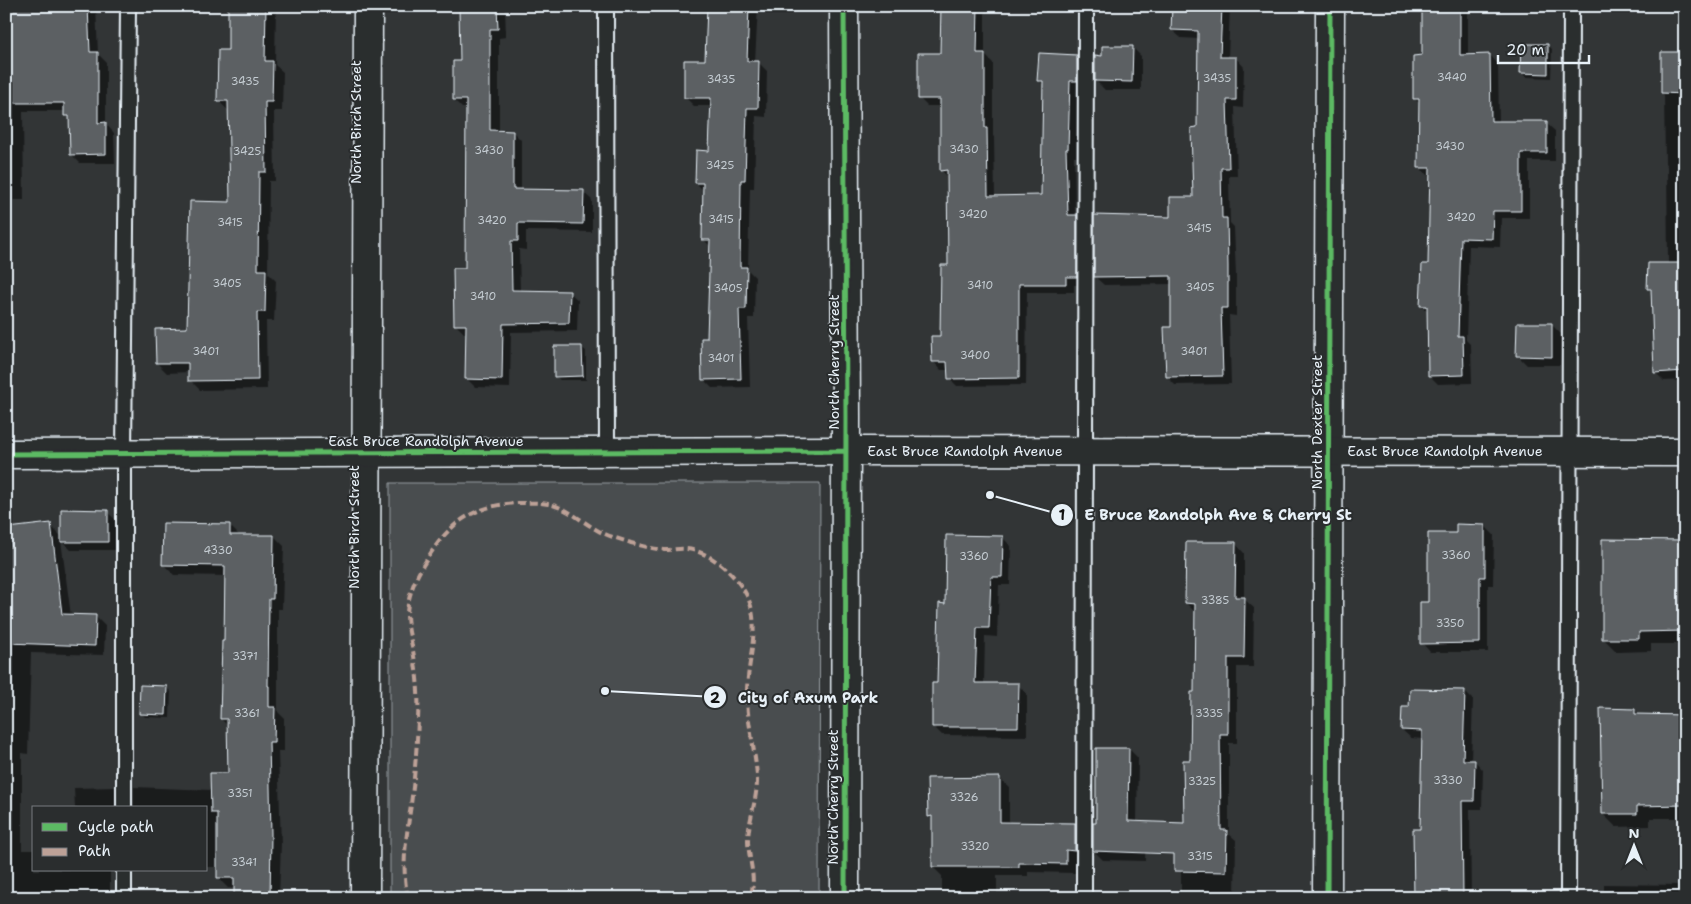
<svg xmlns="http://www.w3.org/2000/svg" width="1691" height="904" font-family="'Shantell Sans',sans-serif">
<rect width="100%" height="100%" fill="#323536"/>
<filter id="ink" filterUnits="userSpaceOnUse"><feTurbulence type="fractalNoise" baseFrequency=".02" numOctaves="2"/><feDisplacementMap in="SourceGraphic" scale="10" xChannelSelector="R" yChannelSelector="G"/><feConvolveMatrix kernelMatrix="1 2 1 2 8 2 1 2 1" color-interpolation-filters="sRGB"/></filter>
<g filter="url(#ink)">
<path fill="#494d4f" stroke="#989fa4" d="M390,483H820L819,898H390Z"/>
<path fill="#0007" d="M6,6H96L98,54L106,62V124L114,133L115,163H80L71,154V120L66,115V111H23L24,200H6Z
M230,6H276L275,65L283,72L282,111H274L275,181H269L268,273L276,281L274,321H266L267,389L200,390L190,380V372L167,373L157,363L188,330L231,203L229,111L218,101L229,51Z
M460,6H505L506,37L499,38V132H513L521,140V190L583,192L592,200V232L526,231V250L519,249L520,291L569,292L578,300L577,331L511,332L510,388L475,387L467,379V333H464L455,324L466,269L467,108H462L454,100L462,62Z
M551,6H577V9L553,8Z
M708,6H758L755,62H758L767,71L766,117L756,116L754,188H750L748,270L755,277L754,318H748L750,387L712,388L703,379L709,339L711,247L703,239L704,191L696,183L710,152L712,106H694L685,97L706,62Z
M942,6H985V55L993,63V136L994,137L995,197L1042,196L1044,86L1039,80L1077,56L1085,64V89H1077L1076,156H1074L1075,216L1084,225V285H1074V292H1027L1026,385L957,386L949,378V370H941L933,361L941,337L949,267L948,177L941,170V106H927L919,98L941,54Z
M1173,6H1230L1228,58H1236L1244,67L1243,108L1235,107L1237,176H1229L1230,223L1234,227L1236,275V316L1229,315L1231,384L1175,385L1167,377L1172,328L1173,284L1104,285L1095,277L1172,218L1194,198L1198,129L1199,39L1181,38L1172,30Z
M1423,6H1468V56L1490,55L1498,64L1499,123H1546L1555,131V161H1529V218H1501L1500,247L1469,246L1466,340L1471,345L1472,383L1438,384L1429,375V313L1421,306L1429,266L1431,176L1427,175L1419,167L1420,104L1415,99L1423,57Z
M1677,6H1685V380L1664,381L1655,372L1653,293L1649,289L1668,264L1667,166L1665,163L1664,95L1662,93L1677,54Z
M1548,45L1552,49L1551,78L1526,77L1522,73Z
M1132,47L1141,56V90H1105L1096,81L1103,57Z
M1552,325L1561,334L1560,365H1527L1518,356Z
M581,347L586,351V380H560L555,376Z
M107,512L116,520V550H71L61,540L71,616H95L105,626L104,655L31,653L28,754L22,753V850H34V870H110V893H22V898H6V549L12,548L50,525L62,537Z
M229,525L239,535L274,536L284,546L282,609H278V712L284,718V751H278L281,844L279,898H235V888H228L218,878V867H206V808H134V787L212,790L229,774L228,726L221,719L226,643V576L174,575L164,565Z
M1485,526L1494,535L1493,585H1488V652H1430L1422,643L1429,603L1457,534Z
M1002,537L1011,546L1010,585H999L997,637L985,636L984,684L1018,685L1027,694V736L942,735L933,726L947,605Z
M1685,541V644H1651V651L1617,652L1604,639Z
M1235,543L1244,553V599L1254,608L1253,667H1237V743H1229V834L1236,840L1235,898H1181V824H1185L1195,693V612L1186,603Z
M167,688L171,692L170,718L145,717L141,713Z
M1464,691L1473,700L1471,761H1475L1483,770L1482,809H1470L1471,898H1421L1423,739L1411,738L1402,730L1411,708Z
M1635,710L1640,716H1685V818H1650V826L1616,827L1603,814Z
M1129,749L1138,758L1137,823L1146,831L1145,861L1103,860L1094,851Z
M999,778L1009,787V823L1075,824L1084,833V860L1075,859V873L1028,872V876H997V898H942V876L933,867V820L929,816Z
M115,787L125,797V808H75L74,788Z
M1604,884L1685,885V898H1604Z"/>
<path fill="#5c6063" stroke="#e8f1f8" d="M6,6H88L90,52H98V123L106,122V154L70,155L69,116H64V103H6Z
M228,6H266L265,61H273L272,102H265L266,172H259L258,270H266L265,312H257L258,380L188,381V363H156L155,329L187,328L190,201L230,202L228,101H217L218,50H228Z
M459,6H497L498,29H490V130L513,131V189L584,190L583,224L518,223V241H511L512,290L570,291L569,323L503,324L502,380L465,379L466,325H454L453,268H465L466,100H453V61H460Z
M707,6H749L747,61H759L758,108H747L745,180H741L740,267H747L746,309H739L741,379L702,380L701,338H707L710,240H702L703,183H695L696,150L709,151L711,98H684V60H705Z
M941,6H978L977,53H985V128H987L988,196L1041,195L1043,81H1037L1039,53L1077,55V81H1070L1068,149H1066L1068,215H1077V277H1066V284H1019V378L948,379L947,362H932L931,336H940L941,265H948L947,170L940,171V99H918V53H940Z
M1172,6H1222L1220,57H1236V100H1227L1229,168H1221L1222,218H1227L1228,266V308H1221L1223,376L1166,377L1164,327H1171V276L1094,277V215L1170,217V197H1193L1191,128L1197,127L1198,31L1171,30Z
M1422,6H1460V55L1490,54L1491,121H1547V153H1521V211H1493L1492,239L1461,238L1458,336H1463L1464,375L1428,376L1427,306H1420L1422,264H1428L1430,168H1418L1419,99H1413V56L1422,55Z
M1521,44H1548V74L1520,73Z
M1102,46H1133L1132,82L1095,81V55L1102,56Z
M1661,52H1685V94L1661,93Z
M1648,263H1685V371L1654,373L1651,289H1647Z
M1517,323H1552V357L1516,356Z
M554,346H582L583,376L554,377Z
M61,509L108,510V542H61Z
M51,523L62,614L96,615L95,646L6,643V548L11,547L8,528Z
M163,523L230,524V535H274L273,599H269L268,686H269V707H275L274,742H269L271,834L270,898H234V878H217V813H211L210,773H228L227,719H220L222,641H224L225,566L162,565Z
M1456,524L1485,525V577H1480V643L1420,644V602H1428V533H1456Z
M946,535L1003,536L1002,577H991L989,628H977L975,683H1019L1018,727H932V683H937L939,603L945,604Z
M1602,539L1685,540V631L1639,632V639H1602Z
M1186,542H1236L1235,597H1245L1244,658H1228V734H1220L1221,830H1227L1226,872L1174,871V854L1093,851V823H1096V748H1129L1128,821L1184,823L1183,760H1190L1191,692H1194L1195,604L1185,603Z
M140,685L167,686L166,715L139,714Z
M1410,689L1465,690L1463,760H1475L1474,801H1462L1463,898H1414L1413,829H1420L1422,731L1401,730L1402,707H1409Z
M1600,708L1635,709V714L1685,715V805L1637,806V814H1602Z
M1000,777V822L1075,823V851L1066,850V864L1019,863V867H932V816L928,817L927,778Z"/>
<g fill="none" stroke-linecap="round" stroke-linejoin="round">
<g stroke="#e8f1f8" stroke-width="18">
<path id="lane" d="M606,6L607,452
M124,808V454L128,6
M124,898V870
M1084,898L1086,6
M1568,898L1571,6"/>
</g>
<g stroke="#e8f1f8" stroke-width="31">
<path id="street" d="M844,6L846,416L845,898
M365,898L368,6
M1327,898L1330,6"/>
</g>
<g stroke="#e8f1f8" stroke-width="31">
<path id="secondary" d="M6,454L846,451L1685,452"/>
</g>
<use href="#lane" stroke="#2a2d2e" stroke-width="14"/>
<use href="#street" stroke="#2a2d2e" stroke-width="28"/>
<use href="#secondary" stroke="#2a2d2e" stroke-width="28"/>
<path stroke="#bda197" stroke-width="4" stroke-dasharray="8 4" stroke-linecap="butt" d="M408,898C400,863 408,831 412,796C415,771 417,745 418,719C419,701 418,682 415,663C413,646 407,630 407,613C408,596 415,578 424,564C447,525 470,506 517,503C527,503 538,502 548,504C566,507 581,521 597,530C607,536 620,539 631,543C643,546 653,549 666,550C673,550 680,548 686,549C710,551 735,574 746,594C762,623 748,658 747,690C746,719 755,747 757,776C758,799 748,820 748,842C749,861 757,879 750,898"/>
<g stroke="#2a2d2e" stroke-width="8">
<path id="cycleway" d="M844,6L846,416L845,898
M6,454L846,451
M1327,898L1330,6"/>
</g>
<use href="#cycleway" stroke="#5cba63" stroke-width="5"/>
</g>
</g>
<g text-anchor="middle" stroke-width="4" stroke-linejoin="round" paint-order="stroke">
<g font-size="11" fill="#c5cdd3">
<text x="1452" y="81">3440</text>
<text x="1217" y="82">3435</text>
<text x="721" y="83">3435</text>
<text x="245" y="85">3435</text>
<text x="1450" y="150">3430</text>
<text x="964" y="153">3430</text>
<text x="489" y="154">3430</text>
<text x="247" y="155">3425</text>
<text x="720" y="169">3425</text>
<text x="973" y="218">3420</text>
<text x="1461" y="221">3420</text>
<text x="721" y="223">3415</text>
<text x="492" y="224">3420</text>
<text x="230" y="226">3415</text>
<text x="1199" y="232">3415</text>
<text x="227" y="287">3405</text>
<text x="980" y="289">3410</text>
<text x="1200" y="291">3405</text>
<text x="728" y="292">3405</text>
<text x="483" y="300">3410</text>
<text x="206" y="355">3401</text>
<text x="1194" y="355">3401</text>
<text x="975" y="359">3400</text>
<text x="721" y="362">3401</text>
<text x="218" y="554">4330</text>
<text x="1456" y="559">3360</text>
<text x="974" y="560">3360</text>
<text x="1215" y="604">3385</text>
<text x="1450" y="627">3350</text>
<text x="245" y="660">3371</text>
<text x="247" y="717">3361</text>
<text x="1209" y="717">3335</text>
<text x="1448" y="784">3330</text>
<text x="1202" y="785">3325</text>
<text x="240" y="797">3351</text>
<text x="964" y="801">3326</text>
<text x="975" y="850">3320</text>
<text x="1200" y="860">3315</text>
<text x="244" y="866">3341</text>
</g>
<g font-size="14" fill="#e8f1f8" stroke="#2a2d2e">
<text transform="translate(356 122) rotate(-90)" y="5">North Birch Street</text>
<text transform="translate(834 362) rotate(-90)" y="5">North Cherry Street</text>
<text transform="translate(1317 422) rotate(-90)" y="5">North Dexter Street</text>
<text x="426" y="446">East Bruce Randolph Avenue</text>
<text x="965" y="456">East Bruce Randolph Avenue</text>
<text x="1445" y="456">East Bruce Randolph Avenue</text>
<text transform="translate(354 527) rotate(-90)" y="5">North Birch Street</text>
<text transform="translate(833 797) rotate(-90)" y="5">North Cherry Street</text>
</g>
</g>
<path fill="none" stroke="#e8f1f8" stroke-width="2" d="M990 495L1062 515M605 691L715 697"/>
<g fill="#e8f1f8" stroke="#2a2d2e" stroke-width="2">
<circle cx="990" cy="495" r="5"/>
<circle cx="605" cy="691" r="5"/>
<circle cx="1062" cy="515" r="12"/>
<circle cx="715" cy="697" r="12"/>
</g>
<g font-size="15" text-anchor="middle" font-weight="bold" fill="#111">
<text x="1062" y="520">1</text>
<text x="715" y="703">2</text>
</g>
<g font-size="15" text-anchor="middle" font-weight="bold" fill="#e8f1f8" stroke="#2a2d2e" stroke-width="4" stroke-linejoin="round" paint-order="stroke">
<text x="1218" y="520">E Bruce Randolph Ave &amp; Cherry St</text>
<text x="808" y="703">City of Axum Park</text>
</g>
<rect width="1691" height="904" fill="none" stroke="#2a2d2e" stroke-width="25"/>
<rect x="12" y="12" width="1666" height="879" fill="none" stroke="#e8f1f8" stroke-width="2" filter="url(#ink)"/>
<rect x="32" y="806" width="175" height="65" fill="#2a2d2e" stroke="#767b7f"/>
<rect x="42" y="823" width="25" height="8" fill="#5cba63" stroke="#767b7f"/>
<text x="78" y="832" font-size="15" fill="#e8f1f8">Cycle path</text>
<rect x="42" y="848" width="25" height="8" fill="#bda197" stroke="#767b7f"/>
<text x="78" y="856" font-size="15" fill="#e8f1f8">Path</text>
<g transform="translate(1634 846)" stroke="#2a2d2e" stroke-width="4" paint-order="stroke">
<path d="M0-4L9 19L0 12L-9 19Z" fill="#e8f1f8"/>
<text y="-8" font-size="14" font-weight="bold" text-anchor="middle" fill="#e8f1f8">N</text>
</g>
<path d="M1498 55v8h91v-8" fill="none" stroke="#e8f1f8" stroke-width="2.5"/>
<text x="1506" y="55" font-size="15" fill="#e8f1f8" stroke="#2a2d2e" stroke-width="4" paint-order="stroke">20 m</text>
</svg>
